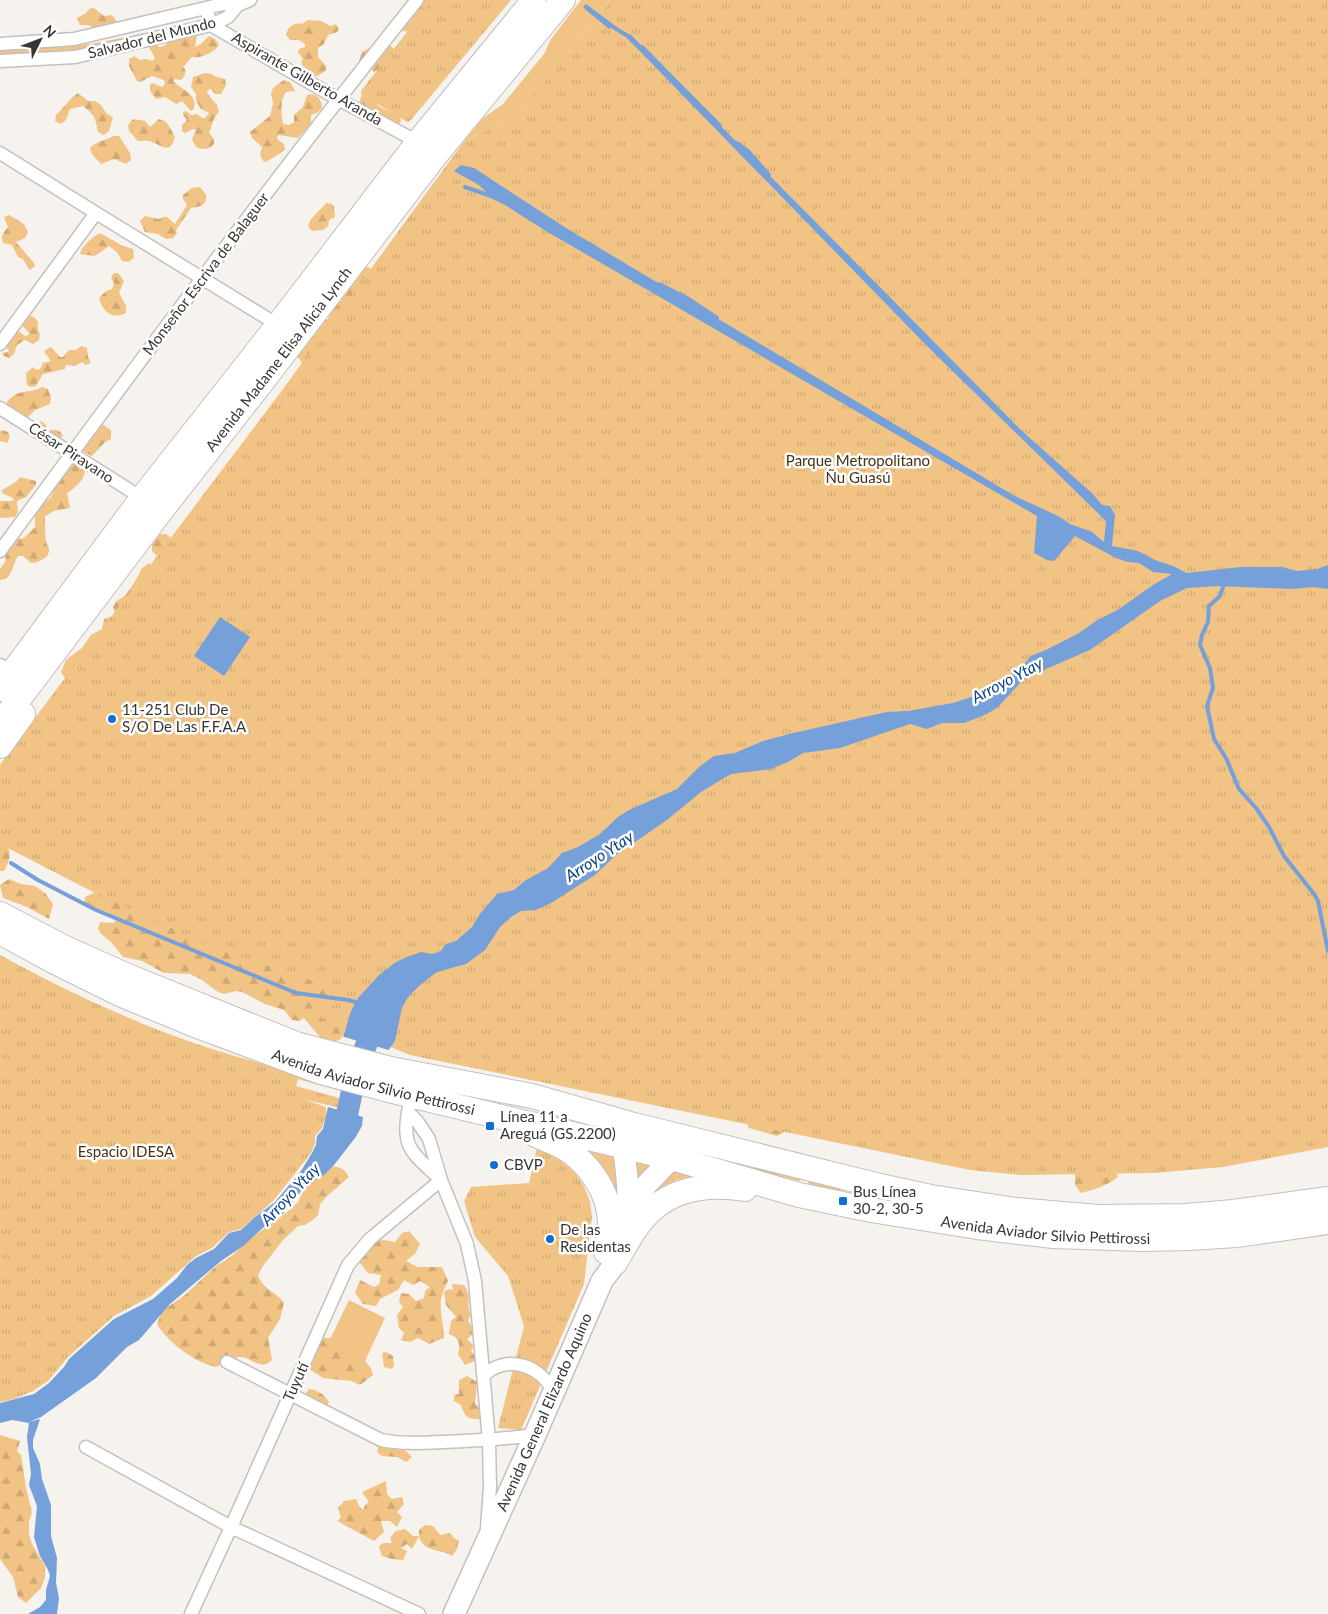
<svg xmlns="http://www.w3.org/2000/svg" width="1328" height="1614" font-family="Lato,sans-serif">
<defs>
<pattern id="forest-firs" width="22" height="20" patternUnits="userSpaceOnUse" patternTransform="scale(1.25)"><rect width="22" height="20" fill="#f1c385"/><path d="M5 1l3.5 6h-7zM16 11l3.5 6h-7z" fill="#cfa873"/></pattern>
<pattern id="park-tufts" width="24" height="20" patternUnits="userSpaceOnUse" patternTransform="scale(1.25)"><rect width="24" height="20" fill="#f1c385"/><path d="M3 7l-1-3M5 7V3M7 7l1-3M15 17l-1-3M17 17v-4M19 17l1-3" fill="none" stroke="#cfa873"/></pattern>
</defs>
<rect width="100%" height="100%" fill="#f6f2ee"/>
<path fill="#f1c385" d="M581,0H611L513,120L465,140L482,119L503,104L544,54L551,39Z
M186,25L93,50L0,55V49L91,44Z
M574,1143L614,1152L622,1207Z
M633,1157L660,1164L637,1189Z
M670,1168L697,1176L677,1180L653,1191Z
M349,1300L385,1318L360,1372L323,1354Z"/>
<path fill="url(#forest-firs)" d="M410,0H444L409,32L399,30Z
M94,8L104,16L112,15L118,23L94,28L88,25H80L77,18L86,13L89,9Z
M308,20L321,21L330,26L336,24L339,29L337,32L328,35L324,44L318,48V57L327,67L326,70L318,76H315L302,65L301,62L303,59L298,52L299,49L305,47V44L299,40H290L286,35C288,27 294,22 302,24Z
M197,34L195,47L201,44L209,36L215,39L219,45C214,52 202,59 192,57L183,67L185,69C186,73 185,77 181,80L175,79L173,81C182,90 198,94 194,109L191,111L182,101L176,104L165,97L156,99L150,91V85L152,83L162,87L165,84L164,80L152,76L140,82L137,81L129,66V59L134,56L140,60L146,59L153,61L155,58L149,47L155,45L161,47L166,45L168,39L181,40L185,36Z
M373,46H391L398,54L376,71L373,72L372,69H356L362,52Z
M205,73L212,74L214,76L225,79L226,85L221,94H215L211,89L208,90L207,93L217,105L219,112C212,119 213,125 209,132L214,140V144C209,150 203,150 196,147L192,139L196,130L193,129L185,133L182,131V125L187,120L183,115V112L186,111L191,115L197,114L202,118H205L209,113L201,109L196,101V94L191,87L193,77Z
M284,80L290,82L295,91L286,92C280,100 281,114 283,124L289,125L294,122V115L303,107L307,95C316,92 322,100 322,108L317,113L311,115V124L298,138L279,135L277,137L278,140L284,144L285,150L266,162L263,161L260,155L262,147L252,138L250,132L270,116L273,103L271,94L273,88Z
M78,93L88,101H95L100,104L107,114L113,117L109,131L104,135L98,132C95,116 95,116 83,106L70,109L66,120L61,124L55,121L56,115C64,108 69,99 78,93Z
M362,94L367,95L380,107L395,114L400,117L401,122L397,125C384,119 373,109 359,103Z
M133,119L145,121L150,127L159,119L165,121L169,126L175,137C170,155 163,146 152,142C148,140 143,141 138,141L129,131L128,125Z
M113,136H119L130,153L131,160L126,164L114,159L101,164L92,154L90,148C96,141 105,141 113,136Z
M198,187L201,188L206,195C207,207 199,206 191,208L176,230L177,233L173,238L166,239L158,234L145,232L140,221L145,216L158,219L164,217H167L175,224L187,205L183,199V195L192,188Z
M326,203L332,204L334,207L335,217L329,220L328,226L323,230L312,231L308,226C310,217 320,211 326,203Z
M9,215L24,224L28,232L25,238L16,242L34,263L35,266L30,270L28,268L23,259L18,257L12,245L3,243C0,235 4,233 8,227L4,218L6,216Z
M100,233L121,245L133,249L134,258L128,262L122,261L117,252L109,246L95,256L80,254C81,246 93,237 100,233Z
M364,266L370,268L379,279L304,365L297,356L315,322L328,319L329,314Z
M114,273H118L124,281L119,293L126,306V313C112,320 103,312 99,298L106,291L112,289L114,283L111,278L112,275Z
M27,315L34,317L38,322V331L40,334L39,340L33,344L25,340L17,345L14,354L9,358L4,356L2,353L8,352L9,350L6,348V345L17,331L20,332L25,336L30,334L21,324Z
M81,346L87,348L88,357L91,363L85,365L83,362L74,366L66,365L65,369L43,374L36,386L30,387L27,385L26,373L33,367L36,370L40,369L43,363L51,361L45,353V350L51,347L60,357H63L69,350H76Z
M42,387L48,389L51,398L50,404L35,410L26,419L8,405L7,402C19,387 29,395 42,387Z
M41,421L46,425L47,430C55,431 58,427 63,436L58,440L35,424Z
M102,424L111,430V439L105,442L92,456L84,452L81,444L99,425Z
M2,430L8,432L10,437L7,443L0,441V431Z
M81,463L85,466C87,478 76,488 67,493L70,508L54,511L45,516C45,521 45,537 46,541C46,543 49,548 49,549C50,558 38,563 31,563L23,556H18C12,565 13,579 0,580V569L5,562L6,551L14,540L24,538L35,527V517L33,512L51,497L65,464Z
M20,477L36,481V485L26,497L17,501L18,512L15,517L2,518L0,517V501H13V498L2,493V490L16,482Z
M160,534H166L171,538L159,558L152,551V544Z
M149,563L151,566L115,613L113,607C116,600 119,600 124,596C128,594 141,572 141,569Z
M109,617H113L66,680L61,672L66,660L82,648L91,635L102,629L104,619Z
M0,836C11,850 13,855 4,871H0Z
M9,879L21,884L35,886L45,893L53,904L49,919L27,907L3,898L0,885Z
M103,889L331,915L353,1030L339,1040L327,1044L324,1042L304,1018L299,1021L292,1020L284,1010L265,1004L242,992L236,991L224,994L218,992L202,980L190,974L164,973L142,961L123,957L111,942L101,934L98,928L100,922L113,923L118,919L107,912C98,913 90,910 84,904L85,897Z
M745,1119L792,1128L777,1136L749,1128Z
M756,1165L804,1178L799,1181L783,1177L773,1181L753,1174V1169Z
M332,1167C341,1166 345,1170 349,1177L327,1196L320,1204L318,1215L314,1219L305,1225L298,1226L283,1240L263,1266L258,1275C262,1289 277,1292 284,1303L280,1319L268,1338L272,1360C260,1372 251,1356 239,1357C231,1358 224,1364 216,1367C196,1363 167,1342 157,1324L162,1311L185,1295L215,1267L233,1255L247,1241L286,1213L298,1202L308,1182Z
M1114,1168L1118,1177C1108,1185 1094,1190 1081,1193L1075,1185V1174Z
M809,1176L842,1187L840,1191H808Z
M409,1231L420,1244L415,1254L406,1261L418,1267H442L448,1281C435,1305 443,1313 444,1338L429,1344L418,1338L410,1342L401,1340L404,1333L399,1328L397,1315L403,1307L399,1302L401,1293L409,1294L416,1301L424,1298L425,1291L430,1287L420,1281L413,1285L404,1280L398,1290L380,1299L376,1306L363,1304L355,1293L360,1280L374,1287L379,1284L381,1275L368,1273L356,1258L378,1239L395,1242L402,1233Z
M452,1284L464,1285C473,1299 465,1302 471,1315L468,1320L472,1327L473,1334L467,1339L474,1346L471,1351L475,1356V1361L465,1365L458,1354C461,1345 459,1337 449,1334L451,1321L456,1317L446,1305L444,1292L449,1289L453,1290Z
M320,1338H337L344,1360L351,1365L365,1361L371,1368L373,1375L360,1385L351,1381L323,1378L306,1367Z
M386,1352L393,1356L394,1366L391,1369L384,1367L382,1353Z
M467,1376L477,1382L475,1404L483,1410L484,1419C469,1419 466,1420 461,1405L454,1401V1395L459,1394V1380Z
M309,1389C318,1390 325,1395 329,1402L326,1407L306,1395V1393Z
M0,1435L20,1441L17,1451L21,1455L26,1488L32,1512L29,1522V1534L32,1544L45,1566V1577L41,1588L26,1603L18,1597L13,1577L0,1559Z
M379,1444L392,1449L405,1450L412,1457L406,1462L397,1457L382,1456L377,1452Z
M386,1481L387,1494L392,1499L402,1497L404,1504L397,1512L402,1517L397,1527L390,1521H381L384,1532L374,1541L337,1521L341,1517L338,1508L344,1501L356,1499L359,1506L363,1510L365,1505L369,1502L362,1492Z
M425,1525L433,1526L440,1535L450,1533L455,1539L459,1540L457,1549L452,1556C440,1548 423,1553 419,1536L412,1549L407,1544L401,1548L407,1551L403,1560L391,1559L382,1556L379,1547L383,1543H392L390,1538L396,1531L405,1529L413,1536H419V1530Z"/>
<path fill="url(#park-tufts)" d="M432,0H511L410,121L407,122L361,94V91Z
M611,0H1328V1147L1223,1167L1154,1173L1020,1175L970,1170L410,1055L320,1018L336,989L210,946L95,893L0,844V765L7,755L283,389L465,140L513,120Z
M0,955C53,984 109,1011 166,1033C226,1056 290,1071 353,1088L352,1094L298,1079L296,1086L350,1101L348,1110L303,1099L326,1107V1116L322,1128L315,1136V1144L311,1153L274,1200L241,1229L229,1232L212,1248L196,1256L151,1296L114,1316L68,1357L48,1381L33,1391L14,1399L0,1402Z
M537,1148L560,1160L574,1172L584,1186L590,1202L592,1216L584,1284L521,1430L498,1428L524,1326L508,1276L475,1237L464,1201L471,1187L529,1183Z"/>
<path fill="#75a0da" d="M586,4L613,24L609,29L586,10L583,7Z
M630,34L1023,432L1093,494L1102,505L1110,506L1115,515L1112,546L1138,551L1155,560L1173,566L1187,573L1241,567H1282L1297,571L1317,569L1328,565V589L1313,587L1293,589L1218,586L1187,588L1160,601L1090,650L1032,675L1020,683L998,707L987,714L964,723H942L927,729L910,724L840,748L803,753L788,762L771,769L731,774L701,792L667,820L616,855L595,875L551,903L536,910L521,911L511,917L500,927L485,950L466,964L437,972L421,984L408,997L402,1008L395,1041L388,1051L343,1038L351,1011L358,998L379,975L396,962L407,957L421,952L432,954L441,951L446,944L456,941L472,927L480,914L497,894L514,890L526,880L548,868L562,853L578,847L600,834L618,817L629,810L677,789L699,767L714,756L735,753L763,741L789,734L887,712L908,711L953,703L980,694L1017,672L1031,656L1048,649L1079,633L1096,621L1119,609L1153,585L1172,574L1153,572L1139,563L1128,562L1116,558L1075,536L1054,561L1047,560L1034,553L1037,516L546,231L505,205L493,199L479,185L454,171L461,165L474,168L566,228L1013,495L1060,517L1070,524L1092,532L1104,542L1106,521L929,348L626,37Z
M220,617L250,637L224,676L194,656Z
M328,1107L363,1117L362,1126L355,1138L334,1165L324,1175L306,1185L283,1214L265,1226L243,1246L221,1261L170,1304L139,1340L127,1347L96,1378L41,1417L29,1422L40,1419L33,1440V1448L40,1464L42,1479L51,1505V1536L57,1558L56,1583L59,1598L57,1614H28L40,1607L46,1600V1590L50,1576L48,1570L40,1556L34,1537L37,1506L29,1485L31,1474L27,1437L29,1423L12,1420L0,1423V1403L34,1394L49,1383L64,1367L69,1359L114,1319L153,1299L177,1278L187,1265L196,1258L214,1249L229,1233L241,1230L255,1217L275,1202L301,1171L312,1153L316,1145L317,1136L323,1129Z"/>
<path fill="#f6f2ee" d="M341,1036L392,1051L388,1054L342,1040Z"/>
<g fill="none" stroke-linecap="round" stroke-linejoin="round">
<path stroke="#75a0da" stroke-width="4" d="M607,23L631,38
M642,47L720,126
M737,143L748,151L769,175
M465,187L494,197
M659,284L687,298L717,318
M1224,584L1220,596L1209,606L1208,622L1202,635L1200,645L1210,668L1213,688L1207,706L1214,739L1226,758L1239,789L1256,808L1269,827L1284,856L1314,894L1318,901L1328,951
M11,863L38,880L96,910L296,993L348,1000L359,1003"/>
<path stroke="#75a0da" stroke-width="22" d="M333,1141L347,1115L356,1072L377,1016"/>
<g stroke="#c4c1bd" stroke-width="15">
<path id="street" d="M206,8L211,25L338,99L418,142
M0,44L74,39L223,4L238,5
M0,61L75,57L211,25L228,17L238,5L250,0
M0,153L96,213L278,325
M0,344L96,213
M0,408L142,498
M0,551C137,365 273,180 417,0
M0,665L2,666
M409,1107C400,1149 413,1153 441,1180
M408,1112L417,1121L429,1139L441,1180L467,1244L475,1281L489,1441L490,1487L487,1528
M227,1362L381,1440C401,1444 421,1443 442,1442C474,1441 504,1439 535,1435
M484,1375C507,1354 541,1365 554,1393
M86,1447L231,1527L419,1614
M191,1614L231,1527L348,1265L370,1239L441,1180"/>
</g>
<g stroke="#c4c1bd" stroke-width="24">
<g id="primary">
<path d="M624,1213L647,1184L672,1158"/>
<path id="s1" d="M454,1614L535,1435L602,1281C606,1275 612,1269 615,1262C633,1227 629,1183 623,1146"/>
</g>
</g>
<g stroke="#c4c1bd" stroke-width="26">
<g id="highway">
<path d="M0,689L142,498L278,325L418,142L534,0"/>
<path id="s2" d="M0,724L161,511L265,378L435,156L563,0"/>
<path d="M0,746L23,714"/>
<path d="M0,914L63,947L130,977L296,1044L391,1069L532,1096L634,1125L880,1186L931,1197L1016,1210L1098,1217L1186,1216L1233,1212L1328,1199"/>
<path id="s3" d="M0,932L55,962L122,995L195,1025L321,1072L385,1089L672,1158L799,1195L871,1210L977,1227L1053,1236L1143,1239L1189,1238L1237,1235L1328,1222"/>
<path d="M536,1135C544,1139 553,1142 561,1146C587,1160 609,1191 610,1221C610,1231 607,1242 606,1252"/>
<path d="M615,1263C626,1245 636,1223 653,1209C678,1187 713,1184 745,1189"/>
</g>
</g>
<use href="#street" stroke="#fff" stroke-width="12"/>
<use href="#primary" stroke="#fff" stroke-width="21"/>
<use href="#highway" stroke="#fff" stroke-width="24"/>
</g>
<g fill="#106dd6" stroke="#fff" stroke-width="2">
<circle cx="112" cy="719" r="5"/>
<rect x="485" y="1121" width="10" height="10" rx="2.5"/>
<circle cx="494" cy="1165" r="5"/>
<rect x="838" y="1196" width="10" height="10" rx="2.5"/>
<circle cx="550" cy="1239" r="5"/>
</g>
<g text-anchor="middle" stroke-width="5" stroke-linejoin="round" paint-order="stroke">
<g font-size="15" fill="#383635" stroke="#fff">
<text transform="translate(152 38) rotate(-14)" y="5">Salvador del Mundo</text>
<text transform="translate(307 79) rotate(30)" y="5">Aspirante Gilberto Aranda</text>
<text transform="translate(206 274) rotate(-53)" y="5">Monseñor Escriva de Balaguer</text>
<text dy="5" stroke="none"><textPath href="#s2" startOffset="459">Avenida Madame Elisa Alicia Lynch</textPath></text>
<text transform="translate(71 453) rotate(33)" y="5">César Piravano</text>
<text dy="5" stroke="none"><textPath href="#s3" startOffset="404">Avenida Aviador Silvio Pettirossi</textPath></text>
<text dy="5" stroke="none"><textPath href="#s3" startOffset="1094">Avenida Aviador Silvio Pettirossi</textPath></text>
<text transform="translate(296 1382) rotate(-66)" y="5">Tuyutí</text>
<text dy="5" stroke="none"><textPath href="#s1" startOffset="221">Avenida General Elizardo Aquino</textPath></text>
</g>
<g font-size="15" fill="#453114" stroke="#fff">
<text x="858" y="466">Parque Metropolitano<tspan x="858" dy="17">Ñu Guasú</tspan></text>
<text x="126" y="1157">Espacio IDESA</text>
</g>
<g font-size="15" fill="#383635" stroke="#fff" text-anchor="start">
<text x="122" y="715">11-251 Club De<tspan x="122" dy="17">S/O De Las F.F.A.A</tspan></text>
<text x="500" y="1122">Línea 11 a<tspan x="500" dy="17">Areguá (GS.2200)</tspan></text>
<text x="504" y="1170">CBVP</text>
<text x="853" y="1197">Bus Línea<tspan x="853" dy="17">30-2, 30-5</tspan></text>
<text x="560" y="1235">De las<tspan x="560" dy="17">Residentas</tspan></text>
</g>
<g font-size="16" font-style="italic" fill="#074287" stroke="#fff">
<text transform="translate(1007 680) rotate(-28)" y="6">Arroyo Ytay</text>
<text transform="translate(599 856) rotate(-33)" y="6">Arroyo Ytay</text>
<text transform="translate(290 1194) rotate(-47)" y="6">Arroyo Ytay</text>
</g>
</g>
<g transform="translate(40 40) rotate(48)" stroke="#ffffff" stroke-width="4" paint-order="stroke">
<path d="M0-4L9 19L0 12L-9 19Z" fill="#383635"/>
<text y="-8" font-size="14" font-weight="bold" text-anchor="middle" fill="#383635">N</text>
</g>
</svg>
